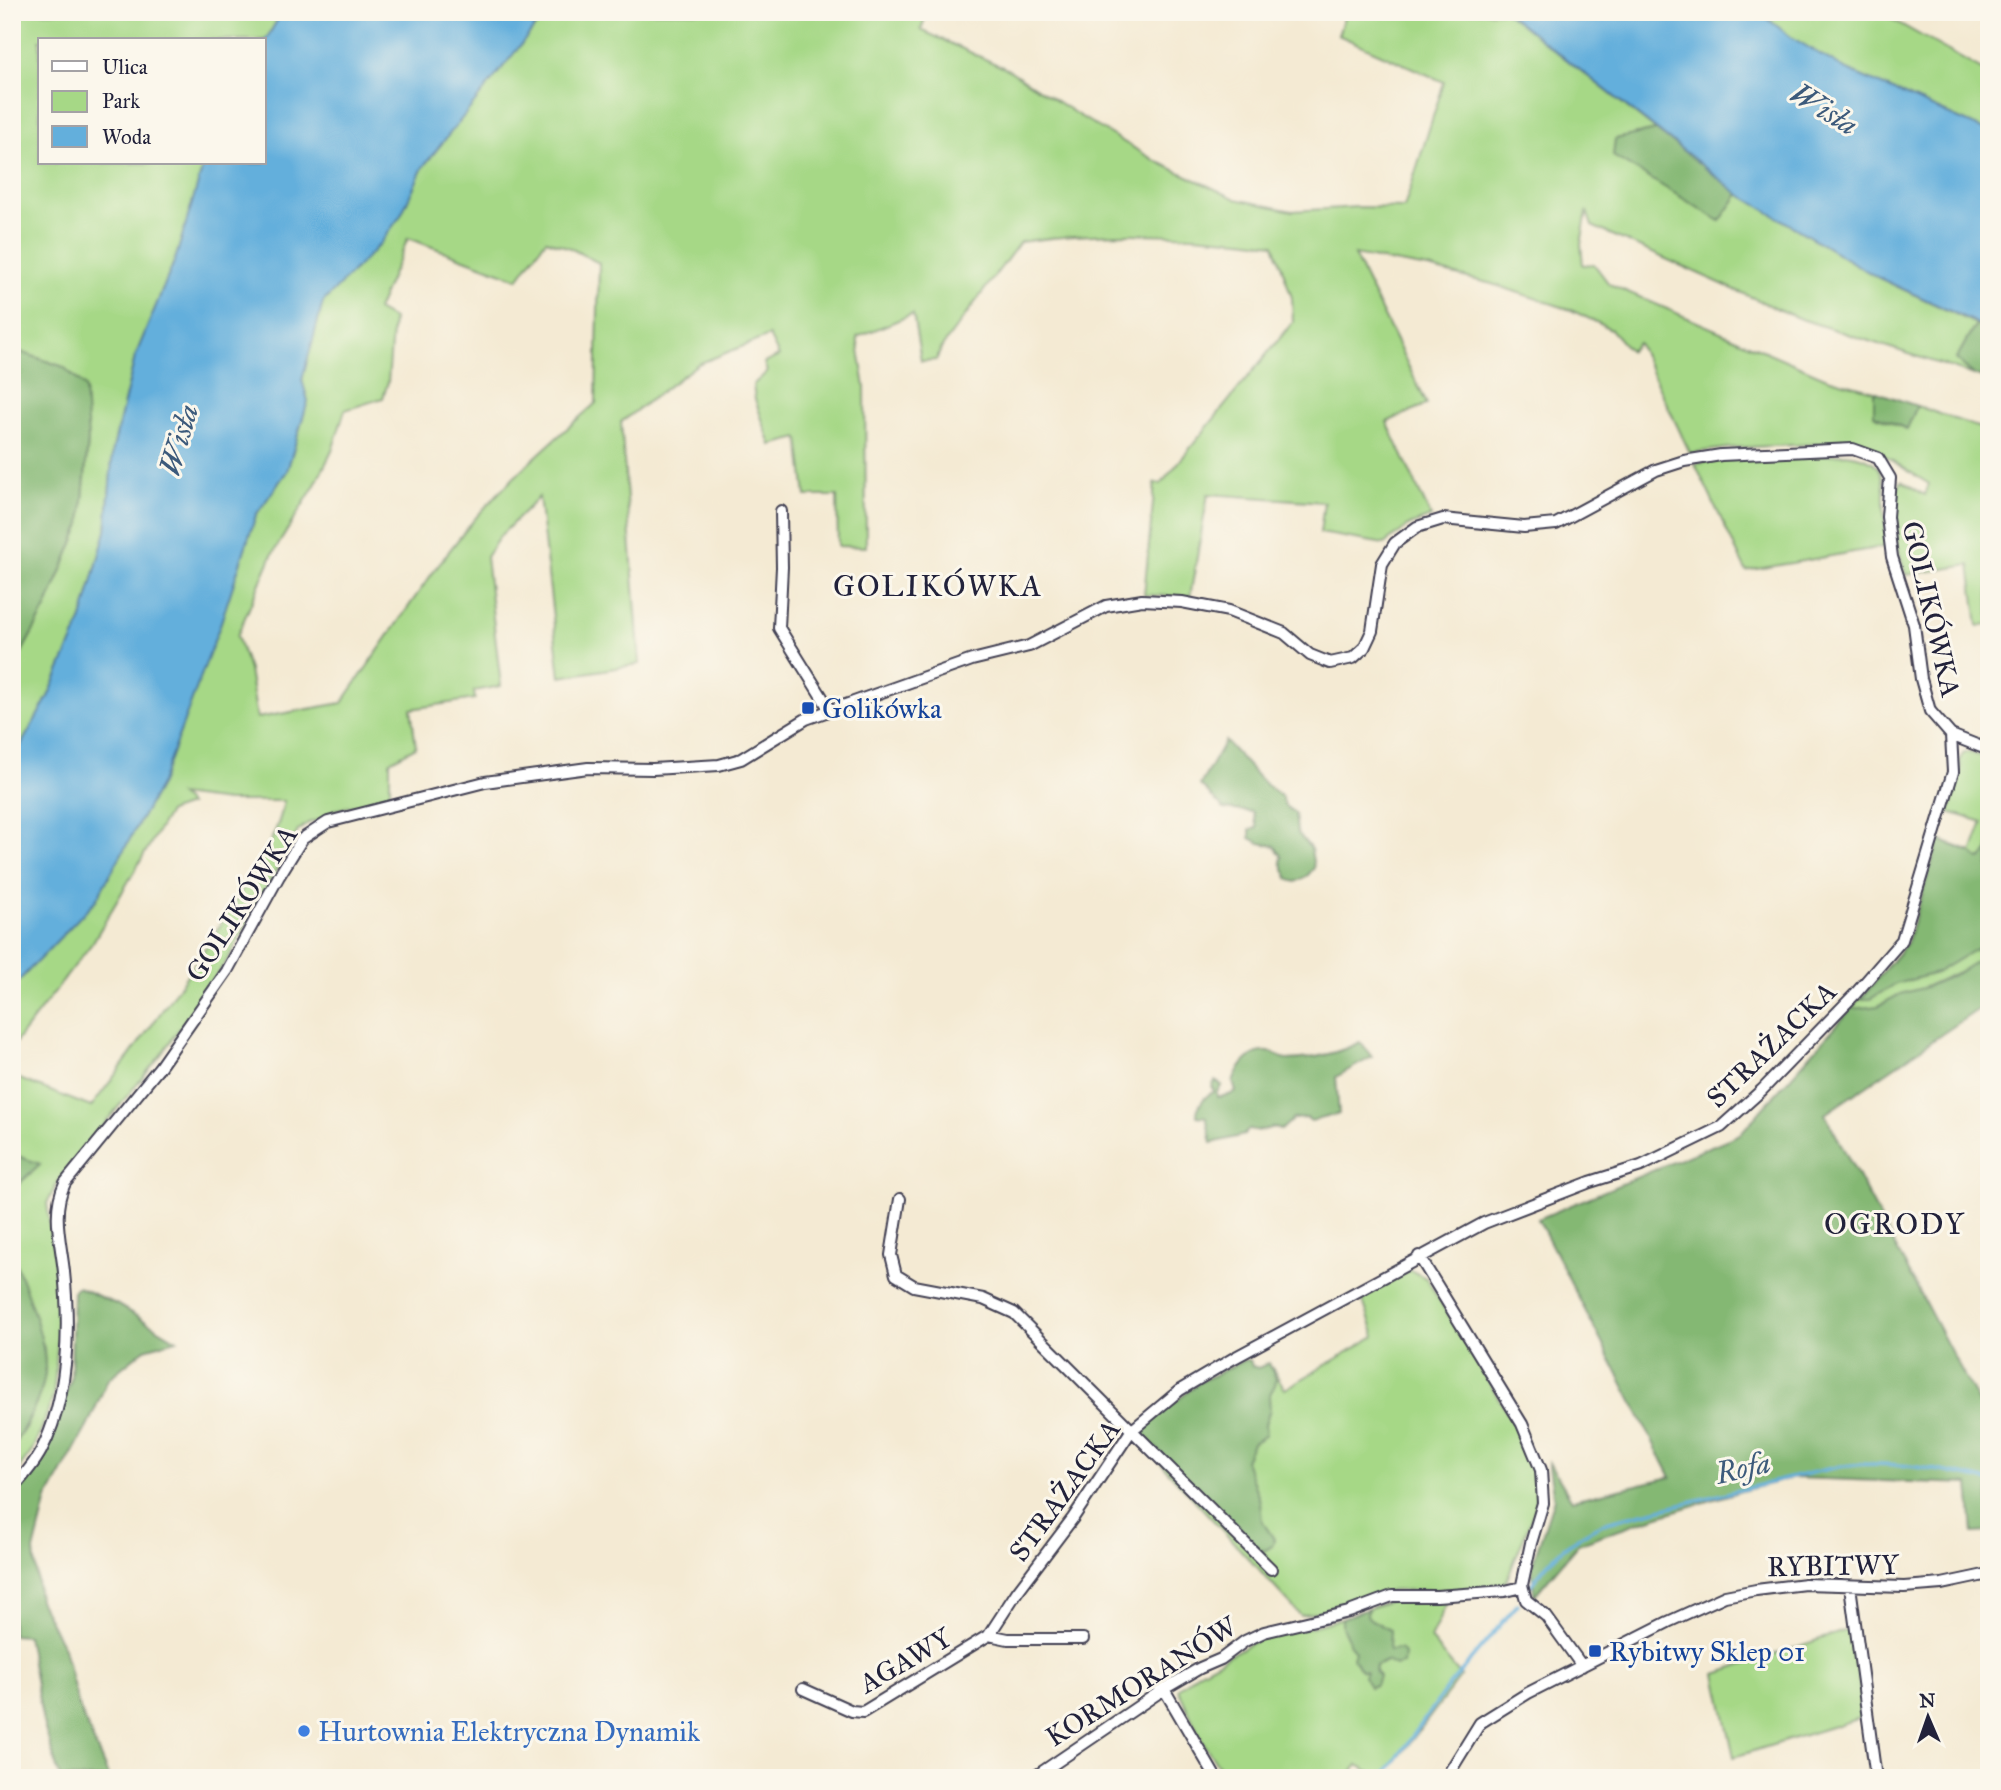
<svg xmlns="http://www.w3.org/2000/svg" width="2001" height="1790" font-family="'IM FELL Great Primer',serif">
<rect width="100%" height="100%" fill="#fbf7ec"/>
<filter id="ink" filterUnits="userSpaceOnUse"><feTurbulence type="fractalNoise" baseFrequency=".0143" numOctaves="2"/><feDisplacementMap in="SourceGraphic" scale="14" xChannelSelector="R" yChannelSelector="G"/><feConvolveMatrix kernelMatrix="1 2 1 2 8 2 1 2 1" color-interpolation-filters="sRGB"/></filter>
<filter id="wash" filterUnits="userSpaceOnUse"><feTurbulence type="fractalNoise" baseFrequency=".00686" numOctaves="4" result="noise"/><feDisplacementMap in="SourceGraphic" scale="28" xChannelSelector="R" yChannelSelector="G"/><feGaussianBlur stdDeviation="1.57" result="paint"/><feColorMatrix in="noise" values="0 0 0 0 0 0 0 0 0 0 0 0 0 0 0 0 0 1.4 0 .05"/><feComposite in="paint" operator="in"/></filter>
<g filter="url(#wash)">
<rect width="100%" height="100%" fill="#f4ead3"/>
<path fill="#a6d886" stroke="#647d60" stroke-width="2" fill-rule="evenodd" d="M12,12H282L264,43V40H40V163H204L176,257L135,357L113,449L106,531L82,619L48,697L12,761V670L46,608L81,524L88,440L64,367L12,349Z
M547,12H927L921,30L1009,70L1078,115L1156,161L1236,199L1292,211L1358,207L1404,208L1444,82L1338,35L1346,12H1506L1656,130L1616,139L1720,221L1739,194L1877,277L1976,324L1956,359L1974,375L1798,318L1592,226L1587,211L1581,244L1583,265L1594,264L1609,284L1827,378L1874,391V415L1906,429L1917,406L1989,431V625L1978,626L1970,565L1906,575C1898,549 1883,504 1902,481L1925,495L1929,484L1862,442L1729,448L1690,453L1638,343L1630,351L1611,329L1571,310L1492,284L1428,268L1354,255L1427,404L1387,422L1431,517L1410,525L1384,544L1320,533L1324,502L1208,494L1190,597L1144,595L1155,483L1161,484L1293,322L1292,298L1274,244C1190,233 1104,229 1020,242L942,347L936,360L921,361L913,314L857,337L865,387L866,547L838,546L837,496H806L799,438L771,445L755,399L753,385L767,372L764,363L779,356L769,336L698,364L621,422L640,664L560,677L539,497L500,536L486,557L501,686L474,691L475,699L411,709L416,747L390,761V798L334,810L326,818L308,823L298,831L228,959L160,1056L61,1177L47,1203L57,1280L59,1324L55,1378L53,1397L40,1433L30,1454L12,1478V1447L27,1425L45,1375L44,1348L12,1253V1190L40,1165L12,1154V1076L91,1107C143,1039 193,970 238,897C255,868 279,835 284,801H227L179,795L189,805L169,812L93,942L12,1047V988L96,900L161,783L220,625L256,515L287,471L308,401L302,380L323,302L401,215L423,167ZM408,238L518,279L546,240L570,248L599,263L596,403C554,440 510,478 473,521C425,579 385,642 342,703L257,718L249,670L237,636L272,555L315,485L332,451L345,410L383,398L388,382L393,319L377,310Z
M1759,12H1879L1989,74V132L1845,69L1791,37Z
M1846,454C1885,459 1884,473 1884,507C1884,520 1886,533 1888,546L1746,571L1695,464L1721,459Z
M1967,752L1989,758V955L1971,966L1835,1028L1907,943L1939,840L1972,852L1983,822L1949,812L1961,773L1960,759L1963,754Z
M1410,1270L1426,1278L1510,1417L1528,1453L1537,1482L1535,1509L1506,1582L1489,1588L1388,1591L1353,1604L1301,1616L1135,1435L1200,1382L1244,1360L1252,1377L1272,1368L1285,1389L1375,1336L1362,1298Z
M1394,1599L1448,1600L1430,1639L1461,1676L1383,1778L1358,1765L1347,1778H1227L1203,1743L1178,1689L1198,1672L1268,1634L1311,1627L1349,1616Z
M1853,1628L1863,1717L1734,1757L1716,1674Z"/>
<path fill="#84b873" stroke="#536d57" stroke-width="2" d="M1656,130L1739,194L1720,221L1613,156L1615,139Z
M1976,324L1989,329V380L1974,375L1956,359Z
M12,349L64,367L85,387L88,440L81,524L46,608L12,670Z
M1874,391L1917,406L1907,429L1874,415Z
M1225,741L1263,782L1281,796L1285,806L1295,813L1297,832L1311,849L1314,868L1308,875L1296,882L1289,880L1281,862L1282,857L1275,846L1260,843L1250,838V830L1257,828L1253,812L1224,809L1200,785Z
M1939,840L1972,853L1979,859L1984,857L1989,850V941L1936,973L1896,984L1870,999H1861L1907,943Z
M1989,953V1002L1825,1114L1989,1423V1532L1973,1533L1969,1484L1794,1478L1741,1491L1636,1523L1578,1544L1534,1596L1532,1565L1554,1499L1548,1461L1572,1500L1671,1477L1538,1219L1740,1134L1851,1009L1878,1006L1900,994L1926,987L1957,973Z
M1360,1042L1372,1057L1336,1077L1339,1114L1311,1121L1307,1118L1293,1119L1281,1130L1274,1127L1260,1131L1249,1129L1244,1135L1212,1143L1206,1117L1197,1116C1196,1107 1206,1094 1214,1092L1212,1086L1215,1081L1222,1085L1217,1092V1097L1229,1095L1236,1092L1233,1082C1239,1066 1252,1047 1273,1053C1278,1054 1281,1060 1287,1060C1313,1059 1337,1054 1360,1042Z
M12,1154L40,1164L12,1190Z
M12,1253C24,1287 47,1338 45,1373C43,1395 24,1429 12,1447Z
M78,1287L116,1304L177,1340L145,1349L108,1379L88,1425L47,1499L34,1551L39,1600L64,1648L78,1704L109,1778H60L43,1722L27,1636L12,1635V1497L45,1454L71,1379L73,1291Z
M1244,1360H1250L1252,1366L1258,1368L1269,1363L1276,1379L1275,1385L1269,1396L1270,1410L1265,1424L1266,1435L1253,1443L1245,1460L1260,1501L1262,1521L1274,1539L1272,1546L1264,1551L1258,1548L1146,1438L1143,1428L1200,1382Z
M1368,1609L1367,1615L1370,1619L1390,1630L1389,1650L1400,1649L1404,1654L1403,1664L1395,1666L1386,1661L1376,1666L1375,1672L1379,1676L1376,1685L1369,1687L1364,1677L1366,1671H1362L1353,1658L1355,1651L1348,1643L1349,1641L1342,1627V1618Z"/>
<path fill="#63afdc" stroke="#42688c" stroke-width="2" d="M282,12H547L423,167L401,215L380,244L323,302L302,380L308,401L287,471L256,515L220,625L161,783L96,900L12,988V761L48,697L82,619L106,531L113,449L135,357L176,257L204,163H264V43Z
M1506,12H1759L1791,37L1845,69L1989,132V329L1877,277L1739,194Z"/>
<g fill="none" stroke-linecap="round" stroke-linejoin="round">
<path stroke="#63afdc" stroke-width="3.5" d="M1531,1585C1554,1553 1571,1539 1606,1522L1828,1469C1880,1457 1937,1469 1989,1481
M1383,1778L1447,1688L1518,1604"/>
</g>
</g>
<g filter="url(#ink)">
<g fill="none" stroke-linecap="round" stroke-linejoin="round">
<g stroke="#424052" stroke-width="14">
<path id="street" d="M781,511L782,567L779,628L830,710
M900,1199L891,1255L896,1275L914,1286L983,1299L1014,1313L1271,1569
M1419,1256L1522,1424L1541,1470L1543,1503L1531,1543L1522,1585L1526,1600L1546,1616L1582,1666
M12,1489C22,1478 34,1464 41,1451C68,1399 70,1330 64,1272C61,1242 51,1212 65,1183L159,1068L227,971L279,876L302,839L328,822L485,782L588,768L653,769L719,765L741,759L806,719L972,660L1029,646L1106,606L1142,600L1182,602L1229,611L1284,633L1310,655L1330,663L1353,658L1364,648L1372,631L1382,564L1395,543L1417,527L1443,519L1524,527L1556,524L1656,470L1684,461L1721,455L1853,449L1878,458L1890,478L1887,517L1892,557L1914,625L1921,679L1930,711L1951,735L1989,750
M1850,1586L1876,1778
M989,1635L1008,1639H1083
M1155,1684L1164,1689L1216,1778
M803,1689L852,1711L863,1712L989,1635L1017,1592L1073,1518L1131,1431L1180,1390L1234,1358L1484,1223L1590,1182L1641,1166L1721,1127L1762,1090L1856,993L1902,940L1953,772L1951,735
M1033,1778L1164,1689L1200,1668L1221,1659L1245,1641L1264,1632L1349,1612L1392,1596H1437L1505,1591L1522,1587
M1446,1778L1480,1723L1528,1693L1668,1622L1725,1596L1756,1590L1805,1584L1904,1587L1942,1584L1989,1574"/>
</g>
<use href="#street" stroke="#fff" stroke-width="10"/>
</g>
</g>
<g fill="#1a4fb4" stroke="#fbf7ec" stroke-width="2.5">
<rect x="801" y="701" width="14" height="14" rx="3.5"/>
<rect x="1588" y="1644" width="14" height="14" rx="3.5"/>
</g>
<circle fill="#3f7fe0" stroke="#fbf7ec" stroke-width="2.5" cx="304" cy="1731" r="7"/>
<g text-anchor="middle" stroke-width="6" stroke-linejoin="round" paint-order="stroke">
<g font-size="28" fill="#22223b" stroke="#fbf7ec">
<text transform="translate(1932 609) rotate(77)" y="10">GOLIKÓWKA</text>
<text transform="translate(241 903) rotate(-57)" y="10">GOLIKÓWKA</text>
<text transform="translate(1771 1044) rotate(-44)" y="10">STRAŻACKA</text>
<text transform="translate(1064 1490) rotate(-54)" y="10">STRAŻACKA</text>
<text transform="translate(1833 1565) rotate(-1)" y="10">RYBITWY</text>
<text transform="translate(905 1660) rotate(-30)" y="10">AGAWY</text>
<text transform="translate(1141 1681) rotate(-32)" y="10">KORMORANÓW</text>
</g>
<g font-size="28" fill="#164399" stroke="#fbf7ec" text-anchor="start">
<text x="822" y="718">Golikówka</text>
<text x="1609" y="1661">Rybitwy Sklep 01</text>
</g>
<g font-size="28" fill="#366cbe" stroke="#fbf7ec" text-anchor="start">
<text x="318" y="1741">Hurtownia Elektryczna Dynamik</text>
</g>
<g font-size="30" font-style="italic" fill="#3c5a7b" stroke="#fbf7ec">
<text transform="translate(1824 109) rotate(31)" y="10">Wisła</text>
<text transform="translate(179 440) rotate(-74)" y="10">Wisła</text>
<text transform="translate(1743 1468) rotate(-13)" y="10">Rofa</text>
</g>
<g font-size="30" letter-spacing="2" fill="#22223b" stroke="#fbf7ec">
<text x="938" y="596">GOLIKÓWKA</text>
<text x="1895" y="1234">OGRODY</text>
</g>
</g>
<rect width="2001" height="1790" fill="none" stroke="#fbf7ec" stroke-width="42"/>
<rect x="38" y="38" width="228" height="126" fill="#fbf7ec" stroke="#a4a2a5" stroke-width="2"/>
<rect x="52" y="61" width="35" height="10" fill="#ffffff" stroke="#a4a2a5" stroke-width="2"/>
<text x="102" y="74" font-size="21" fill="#22223b">Ulica</text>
<rect x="52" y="91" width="35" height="21" fill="#a6d886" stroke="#a4a2a5" stroke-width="2"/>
<text x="102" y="108" font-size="21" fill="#22223b">Park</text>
<rect x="52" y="126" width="35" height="21" fill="#63afdc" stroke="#a4a2a5" stroke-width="2"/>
<text x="102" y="144" font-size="21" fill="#22223b">Woda</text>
<g transform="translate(1928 1717) rotate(358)" stroke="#fbf7ec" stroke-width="5" paint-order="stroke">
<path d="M0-5L12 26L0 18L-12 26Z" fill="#22223b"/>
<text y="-10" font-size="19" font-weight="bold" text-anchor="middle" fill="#22223b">N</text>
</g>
</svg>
